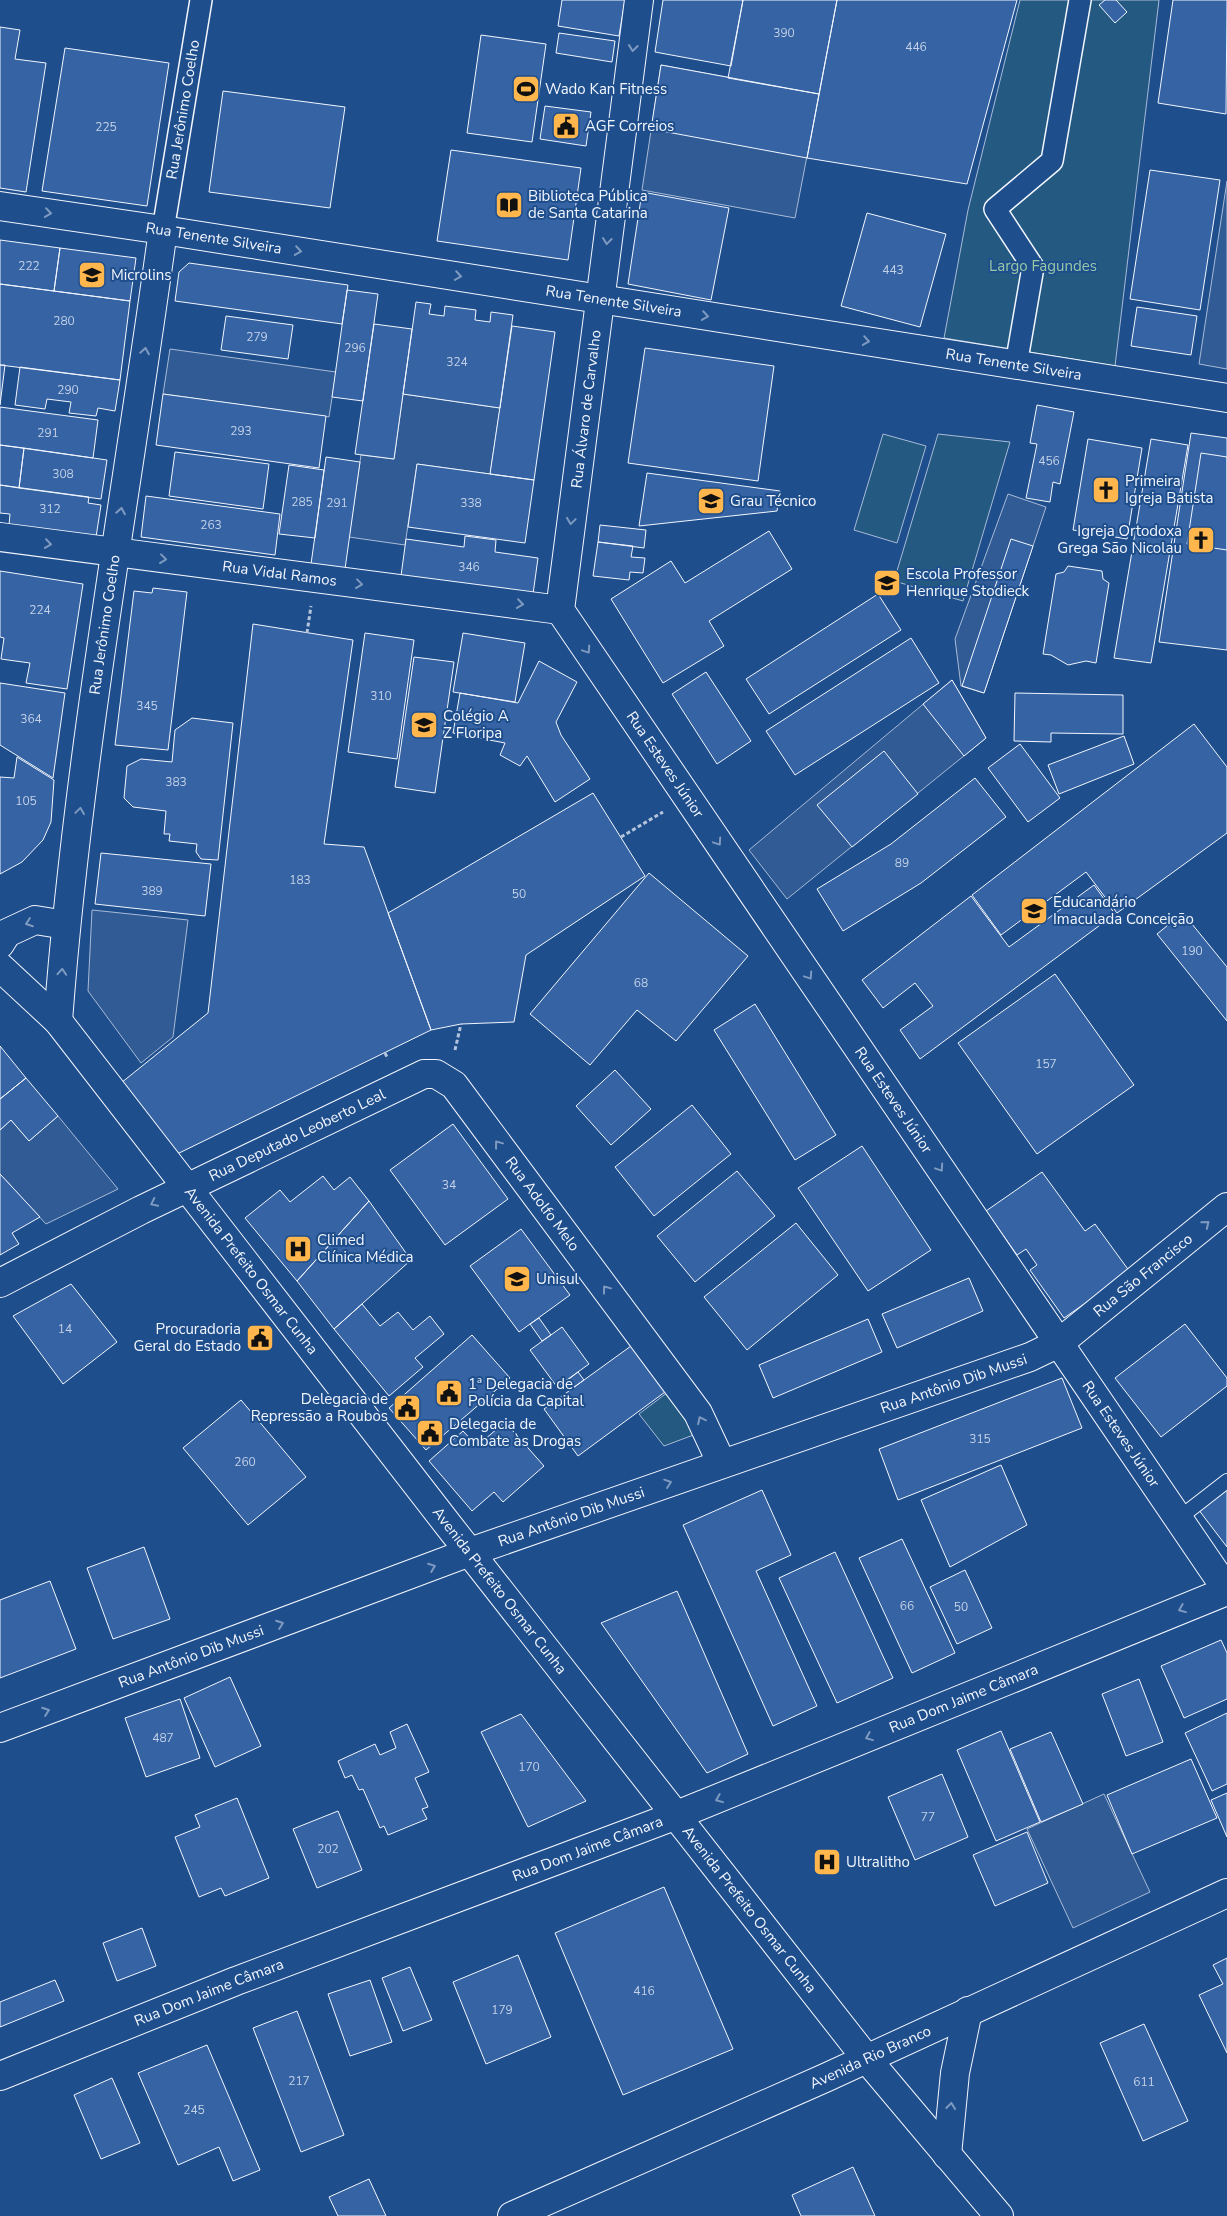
<svg xmlns="http://www.w3.org/2000/svg" width="1227" height="2216" font-family="'Nunito Sans',sans-serif">
<rect width="100%" height="100%" fill="#1f4e8c"/>
<path fill="#245a82" stroke="#a8bbd7" d="M1020,0H1159L1115,366L944,338L968,210Z
M883,434L926,446L897,543L854,530Z
M938,434L1010,442L963,601L894,581Z
M668,1392L696,1434L664,1446L639,1414Z"/>
<path fill="#305b95" stroke="#a8bbd7" d="M661,65L819,94L795,218L642,190Z
M1227,181V369L1199,364Z
M170,349L336,372L329,417L163,394Z
M403,394L500,408L490,474L417,464L405,545L349,537L361,455L394,459Z
M1008,494L1046,507L984,693L961,686L955,639Z
M952,680L986,738L787,899L749,850Z
M92,910L188,920L173,1037L141,1063L88,991Z
M58,1116L118,1189L46,1224L0,1174V1130L11,1120L29,1141Z
M1104,1794L1150,1892L1073,1928L1027,1829Z"/>
<path fill="#3563a3" stroke="#f2f6ff" d="M562,0H625L619,36L558,26Z
M663,0H743L731,66L655,52Z
M743,0H837L819,94L728,78Z
M837,0H1017L967,184L807,158Z
M1105,0H1116L1127,12L1115,23L1099,5Z
M1173,0H1227L1226,114L1158,103Z
M0,27L20,30L15,59L46,63L26,192L0,188Z
M559,33L615,41L612,62L556,53Z
M481,35L546,44L532,142L467,133Z
M65,48L169,63L147,206L42,191Z
M661,65L819,94L807,158L651,129Z
M223,91L345,107L330,208L209,192Z
M545,106L591,112L586,146L540,139Z
M451,150L581,168L568,260L437,241Z
M1150,170L1220,180L1200,310L1130,299Z
M642,192L729,208L711,300L628,284Z
M867,213L946,234L920,327L841,306Z
M0,240L60,248L54,291L0,284Z
M60,248L136,258L130,301L54,291Z
M189,263L348,285L342,324L175,301L179,272Z
M0,284L130,301L120,380L0,365Z
M347,290L378,294L363,401L332,397Z
M416,302L431,304L429,314L444,316L445,306L476,310L475,320L490,322L491,312L513,315L500,408L403,394Z
M1137,307L1197,316L1191,355L1131,346Z
M226,316L293,325L288,359L221,350Z
M374,324L412,329L394,459L355,454Z
M512,326L555,332L534,480L490,474Z
M645,348L774,366L758,481L628,463Z
M0,365H5L0,405Z
M20,367L120,380L115,411L98,408L96,416L69,413L71,402L47,399L45,409L15,405Z
M163,394L326,416L319,468L156,445Z
M1037,405L1074,412L1060,484L1053,482L1050,502L1026,498L1037,444L1030,443Z
M0,407L98,420L93,458L0,445Z
M1191,433L1227,438V650L1159,642Z
M1088,439L1142,448L1127,539L1073,530Z
M1151,439L1188,445L1151,663L1114,658Z
M0,445L24,448L19,488L0,485Z
M24,448L107,460L101,499L19,488Z
M175,452L269,464L263,509L169,496Z
M1201,453L1227,457V550L1187,544Z
M326,457L360,462L345,569L311,564Z
M417,464L534,480L525,543L408,527Z
M289,465L324,470L315,538L279,534Z
M647,473L780,491L777,511L639,526Z
M0,485L89,497L88,503L101,505L96,537L9,525L10,514L0,513Z
M146,496L280,514L275,555L141,537Z
M600,525L646,530L644,548L598,542Z
M769,531L792,569L709,621L724,646L663,683L611,599L671,561L685,583Z
M465,536L496,540L495,552L538,558L533,594L401,576L406,539L464,547Z
M1011,539L1033,546L984,693L962,686Z
M598,542L633,546L631,557L645,558L643,573L630,572L629,580L593,576Z
M1068,566L1102,571L1103,579L1109,583L1096,663L1086,661L1068,665L1051,655L1043,654L1056,574L1064,572Z
M0,571L83,584L67,689L26,683L30,663L1,659L4,638L0,637Z
M153,588L187,592L168,750L115,745L134,591L152,593Z
M878,594L901,630L769,714L746,679Z
M253,624L353,640L324,844L364,847L431,1030L173,1156L121,1083L208,1013Z
M365,633L414,640L397,759L348,752Z
M463,633L525,643L515,702L453,692Z
M911,638L939,683L795,775L766,731Z
M414,657L454,662L435,793L395,787Z
M539,661L577,682L556,722L561,735L590,779L555,802L527,756L520,766L500,755L505,743L453,733L460,693L518,703Z
M706,672L751,741L717,764L672,694Z
M952,680L986,738L964,756L923,704Z
M0,683L65,693L53,778L0,745Z
M1015,693L1123,695V734L1051,733V742L1014,741Z
M192,718L233,723L218,860L201,859L196,852L197,844L169,841L170,834H164L166,811L133,807L124,798L127,766L141,759L172,762L175,730Z
M1194,724L1227,767V833L1117,913L1086,872L1001,935L972,895Z
M1124,736L1134,764L1059,794L1048,765Z
M1020,744L1060,798L1028,822L988,768Z
M884,751L918,794L852,847L817,805Z
M17,757L54,780L51,822L43,840L22,862L0,874V777L14,778Z
M975,778L1006,817L921,883L843,931L817,889L891,844Z
M593,793L645,876L526,955L514,1022L461,1024L431,1030L388,913Z
M101,853L211,864L205,916L95,904Z
M649,873L748,956L676,1041L637,1010L590,1065L530,1014Z
M1094,885L1115,914L920,1059L900,1030L933,1006L915,983L883,1008L862,980L971,896L1009,947Z
M1183,913L1227,967V1021L1157,934Z
M1055,974L1134,1085L1037,1154L958,1043Z
M755,1004L836,1135L795,1160L714,1030Z
M0,1046L26,1078L0,1099Z
M615,1070L651,1109L611,1145L576,1106Z
M26,1078L58,1116L29,1141L11,1120L0,1130V1099Z
M692,1105L731,1154L654,1216L615,1167Z
M453,1124L508,1199L445,1245L390,1170Z
M862,1146L931,1250L868,1291L798,1188Z
M737,1171L775,1216L695,1282L657,1236Z
M1042,1172L1085,1231L1095,1224L1130,1272L1064,1318L1030,1270L1037,1265L1026,1249L1017,1255L986,1211Z
M0,1174L40,1217L12,1233L19,1244L0,1255Z
M323,1176L334,1190L350,1177L369,1201L297,1281L245,1218L280,1190L290,1202Z
M369,1201L411,1260L334,1329L297,1281Z
M796,1223L838,1275L747,1350L704,1297Z
M521,1229L570,1295L519,1332L470,1266Z
M969,1278L983,1311L897,1348L882,1314Z
M71,1284L117,1342L63,1384L13,1316Z
M362,1304L380,1326L398,1312L413,1330L430,1316L444,1334L415,1358L423,1367L389,1396L334,1329Z
M539,1318L551,1335L542,1341L530,1324Z
M868,1319L882,1352L773,1398L759,1365Z
M1185,1324L1227,1378V1386L1161,1437L1115,1378Z
M562,1327L589,1364L557,1387L530,1350Z
M472,1335L510,1378L426,1450L389,1408Z
M631,1346L665,1392L578,1456L544,1409Z
M578,1372L584,1380L574,1387L569,1379Z
M1062,1378L1082,1428L898,1500L879,1449Z
M241,1400L306,1477L248,1525L183,1448Z
M505,1422L544,1466L503,1502L494,1492L472,1511L429,1461L463,1431L477,1446Z
M1001,1465L1027,1525L950,1567L921,1500Z
M1227,1487V1547L1198,1509Z
M762,1490L791,1555L756,1571L817,1706L773,1726L683,1525Z
M902,1539L955,1653L912,1673L859,1558Z
M144,1547L170,1619L113,1639L87,1568Z
M835,1552L893,1678L837,1703L779,1578Z
M965,1570L992,1628L957,1644L930,1587Z
M50,1581L76,1649L0,1678V1600Z
M677,1591L748,1754L707,1773L601,1623Z
M1221,1640L1227,1653V1699L1184,1718L1161,1666Z
M230,1677L261,1746L215,1767L184,1698Z
M1139,1679L1163,1742L1126,1756L1102,1694Z
M180,1699L200,1758L146,1777L125,1718Z
M1227,1713V1784L1212,1791L1185,1733Z
M521,1714L586,1801L528,1827L481,1732Z
M407,1724L429,1772L415,1778L428,1807L422,1809L427,1819L388,1835L384,1826L380,1828L363,1789L359,1790L352,1775L345,1778L338,1761L375,1744L380,1755L396,1748L390,1732Z
M1001,1731L1040,1822L996,1841L957,1750Z
M1051,1732L1083,1804L1041,1822L1010,1749Z
M1191,1759L1217,1818L1132,1854L1107,1795Z
M942,1774L968,1837L915,1860L888,1797Z
M1227,1793V1837L1211,1800Z
M237,1798L269,1878L225,1896L221,1888L199,1897L175,1837L200,1827L195,1815Z
M338,1811L362,1870L317,1888L293,1829Z
M1027,1832L1048,1883L995,1906L973,1855Z
M664,1887L733,2049L623,2095L555,1933Z
M142,1928L156,1966L117,1981L103,1943Z
M518,1955L551,2037L486,2064L453,1982Z
M1227,1958V2053L1199,1995L1223,1984L1213,1965Z
M410,1967L432,2020L403,2031L382,1978Z
M55,1980L64,2001L0,2027V2002Z
M370,1980L392,2042L350,2056L328,1994Z
M297,2011L344,2135L301,2152L253,2028Z
M1144,2024L1188,2121L1143,2141L1100,2043Z
M207,2045L260,2170L233,2181L219,2147L178,2165L138,2073Z
M112,2078L140,2143L101,2159L74,2095Z
M853,2167L875,2216H801L792,2195Z
M369,2179L386,2216H338L329,2197Z"/>
<g fill="none" stroke-linecap="round" stroke-linejoin="round">
<g stroke="#f2f6ff" stroke-width="16">
<path id="service" d="M1178,1519L1227,1481"/>
</g>
<g stroke="#f2f6ff" stroke-width="24">
<g id="pedestrian">
<path id="s1" d="M165,218L201,0"/>
<path d="M1016,365L1033,267L995,209L1052,161L1080,0"/>
</g>
</g>
<g stroke="#f2f6ff" stroke-width="30">
<g id="minor">
<path id="s2" d="M0,537L560,610"/>
<path id="s3" d="M0,1283L141,1210L424,1074H436L454,1085L698,1413L722,1464"/>
<path id="s4" d="M0,2076L236,1981L677,1815L1227,1591"/>
</g>
</g>
<g stroke="#f2f6ff" stroke-width="30">
<g id="tertiary">
<path id="s5" d="M639,0L560,610L1227,1590"/>
<path id="s6" d="M0,206L163,230L1227,398"/>
<path d="M0,944L7,933L35,920L66,925"/>
<path id="s7" d="M0,967L58,1021L449,1526L866,2058"/>
<path id="s8" d="M58,1021C78,756 127,493 163,230"/>
<path id="s9" d="M0,1728L470,1552L1030,1357L1059,1343L1227,1207"/>
</g>
</g>
<g stroke="#f2f6ff" stroke-width="30">
<g id="secondary">
<path d="M866,2058L999,2216"/>
<path d="M947,2155L955,2073L968,2011"/>
<path id="s10" d="M512,2216L825,2078L1227,1893"/>
</g>
</g>
<path stroke="#b3c4dc" stroke-width="3" stroke-dasharray="4 2.5" stroke-linecap="butt" d="M307,633L311,606
M621,837L663,812
M455,1050L461,1024
M385,1053L388,1059"/>
<use href="#service" stroke="#1f4e8c" stroke-width="14"/>
<use href="#pedestrian" stroke="#1f4e8c" stroke-width="21"/>
<use href="#minor" stroke="#1f4e8c" stroke-width="28"/>
<use href="#tertiary" stroke="#1f4e8c" stroke-width="28"/>
<use href="#secondary" stroke="#1f4e8c" stroke-width="28"/>
</g>
<defs><path id="oneway-chevron" d="M-2-3.5L2.5 0L-2 3.5" fill="none" stroke-width="1.6" stroke-linecap="round" stroke-linejoin="round" transform="scale(1.25)"/></defs>
<g stroke="#7e9ac0">
<use href="#oneway-chevron" transform="translate(633 48) rotate(97)"/>
<use href="#oneway-chevron" transform="translate(48 213) rotate(8)"/>
<use href="#oneway-chevron" transform="translate(607 241) rotate(97)"/>
<use href="#oneway-chevron" transform="translate(298 251) rotate(9)"/>
<use href="#oneway-chevron" transform="translate(458 276) rotate(9)"/>
<use href="#oneway-chevron" transform="translate(705 316) rotate(9)"/>
<use href="#oneway-chevron" transform="translate(866 341) rotate(9)"/>
<use href="#oneway-chevron" transform="translate(145 351) rotate(-81)"/>
<use href="#oneway-chevron" transform="translate(121 511) rotate(-81)"/>
<use href="#oneway-chevron" transform="translate(571 521) rotate(98)"/>
<use href="#oneway-chevron" transform="translate(48 544) rotate(8)"/>
<use href="#oneway-chevron" transform="translate(163 559) rotate(7)"/>
<use href="#oneway-chevron" transform="translate(359 584) rotate(7)"/>
<use href="#oneway-chevron" transform="translate(520 604) rotate(8)"/>
<use href="#oneway-chevron" transform="translate(587 650) rotate(56)"/>
<use href="#oneway-chevron" transform="translate(80 811) rotate(-82)"/>
<use href="#oneway-chevron" transform="translate(718 842) rotate(56)"/>
<use href="#oneway-chevron" transform="translate(29 923) rotate(160)"/>
<use href="#oneway-chevron" transform="translate(62 972) rotate(-86)"/>
<use href="#oneway-chevron" transform="translate(809 976) rotate(56)"/>
<use href="#oneway-chevron" transform="translate(498 1144) rotate(-127)"/>
<use href="#oneway-chevron" transform="translate(940 1168) rotate(56)"/>
<use href="#oneway-chevron" transform="translate(154 1203) rotate(154)"/>
<use href="#oneway-chevron" transform="translate(1206 1224) rotate(-39)"/>
<use href="#oneway-chevron" transform="translate(606 1289) rotate(-127)"/>
<use href="#oneway-chevron" transform="translate(701 1420) rotate(-116)"/>
<use href="#oneway-chevron" transform="translate(668 1483) rotate(-19)"/>
<use href="#oneway-chevron" transform="translate(432 1567) rotate(-21)"/>
<use href="#oneway-chevron" transform="translate(1182 1609) rotate(158)"/>
<use href="#oneway-chevron" transform="translate(280 1624) rotate(-20)"/>
<use href="#oneway-chevron" transform="translate(46 1711) rotate(-20)"/>
<use href="#oneway-chevron" transform="translate(869 1737) rotate(158)"/>
<use href="#oneway-chevron" transform="translate(719 1799) rotate(158)"/>
<use href="#oneway-chevron" transform="translate(951 2106) rotate(-83)"/>
</g>
<defs>
<g id="stadium-square" transform="scale(1.4375)"><rect x="-9" y="-9" width="18" height="18" rx="4" fill="#ffb74d" stroke="#1f4e8c"/><path d="M0-5a6.5 5 0 1 0 0 10a6.5 5 0 1 0 0-10ZM-3.5-1.8h7v3.6h-7Z" fill="#111"/></g>
<g id="civic-square" transform="scale(1.4375)"><rect x="-9" y="-9" width="18" height="18" rx="4" fill="#ffb74d" stroke="#1f4e8c"/><path d="M-.6-6.5H3V-4.5H.6V-3L4-1V1h2V6H-6V1h2V-1L-.6-3ZM-1.2 2.5V6h2.4V2.5Z" fill="#111"/></g>
<g id="library-square" transform="scale(1.4375)"><rect x="-9" y="-9" width="18" height="18" rx="4" fill="#ffb74d" stroke="#1f4e8c"/><path d="M-6-4Q-3-5.5-.7-3.5V5Q-3 3-6 4ZM6-4Q3-5.5 .7-3.5V5Q3 3 6 4Z" fill="#111"/></g>
<g id="university-square" transform="scale(1.4375)"><rect x="-9" y="-9" width="18" height="18" rx="4" fill="#ffb74d" stroke="#1f4e8c"/><path d="M0-5L7-2L0 1L-7-2ZM-4 1L0 2.5L4 1V4Q0 6-4 4Z" fill="#111"/></g>
<g id="church-square" transform="scale(1.4375)"><rect x="-9" y="-9" width="18" height="18" rx="4" fill="#ffb74d" stroke="#1f4e8c"/><path d="M-1.2-6h2.4v3.5h3.3v2.4h-3.3V6h-2.4V-.1h-3.3v-2.4h3.3Z" fill="#111"/></g>
<g id="school-square" transform="scale(1.4375)"><rect x="-9" y="-9" width="18" height="18" rx="4" fill="#ffb74d" stroke="#1f4e8c"/><path d="M0-5L7-2L0 1L-7-2ZM-4 1L0 2.5L4 1V4Q0 6-4 4Z" fill="#111"/></g>
<g id="hospital-square" transform="scale(1.4375)"><rect x="-9" y="-9" width="18" height="18" rx="4" fill="#ffb74d" stroke="#1f4e8c"/><path d="M-5-5h3v3.5h4V-5h3V5h-3V1.5h-4V5h-3Z" fill="#111"/></g>
</defs>
<g fill-rule="evenodd">
<use href="#stadium-square" x="526" y="89"/>
<use href="#civic-square" x="566" y="126"/>
<use href="#library-square" x="509" y="205"/>
<use href="#university-square" x="92" y="275"/>
<use href="#church-square" x="1106" y="490"/>
<use href="#university-square" x="711" y="501"/>
<use href="#church-square" x="1201" y="540"/>
<use href="#school-square" x="887" y="583"/>
<use href="#school-square" x="424" y="725"/>
<use href="#school-square" x="1034" y="911"/>
<use href="#hospital-square" x="298" y="1249"/>
<use href="#university-square" x="517" y="1279"/>
<use href="#civic-square" x="260" y="1338"/>
<use href="#civic-square" x="449" y="1393"/>
<use href="#civic-square" x="407" y="1408"/>
<use href="#civic-square" x="430" y="1433"/>
<use href="#hospital-square" x="827" y="1862"/>
</g>
<g text-anchor="middle" stroke-width="4" stroke-linejoin="round" paint-order="stroke">
<g font-size="12" fill="#c3d1e8">
<text x="784" y="37">390</text>
<text x="916" y="51">446</text>
<text x="106" y="131">225</text>
<text x="29" y="270">222</text>
<text x="893" y="274">443</text>
<text x="64" y="325">280</text>
<text x="257" y="341">279</text>
<text x="355" y="352">296</text>
<text x="457" y="366">324</text>
<text x="68" y="394">290</text>
<text x="241" y="435">293</text>
<text x="48" y="437">291</text>
<text x="1049" y="465">456</text>
<text x="63" y="478">308</text>
<text x="302" y="506">285</text>
<text x="337" y="507">291</text>
<text x="471" y="507">338</text>
<text x="50" y="513">312</text>
<text x="211" y="529">263</text>
<text x="469" y="571">346</text>
<text x="40" y="614">224</text>
<text x="381" y="700">310</text>
<text x="147" y="710">345</text>
<text x="31" y="723">364</text>
<text x="176" y="786">383</text>
<text x="26" y="805">105</text>
<text x="902" y="867">89</text>
<text x="300" y="884">183</text>
<text x="152" y="895">389</text>
<text x="519" y="898">50</text>
<text x="1192" y="955">190</text>
<text x="641" y="987">68</text>
<text x="1046" y="1068">157</text>
<text x="449" y="1189">34</text>
<text x="65" y="1333">14</text>
<text x="980" y="1443">315</text>
<text x="245" y="1466">260</text>
<text x="907" y="1610">66</text>
<text x="961" y="1611">50</text>
<text x="163" y="1742">487</text>
<text x="529" y="1771">170</text>
<text x="928" y="1821">77</text>
<text x="328" y="1853">202</text>
<text x="644" y="1995">416</text>
<text x="502" y="2014">179</text>
<text x="299" y="2085">217</text>
<text x="1144" y="2086">611</text>
<text x="194" y="2114">245</text>
</g>
<g font-size="15" fill="#f2f6ff" stroke="#1f4e8c" text-anchor="start">
<text x="545" y="94">Wado Kan Fitness</text>
<text x="585" y="131">AGF Correios</text>
<text x="528" y="201">Biblioteca Pública<tspan x="528" dy="17">de Santa Catarina</tspan></text>
<text x="111" y="280">Microlins</text>
<text x="1125" y="486">Primeira<tspan x="1125" dy="17">Igreja Batista</tspan></text>
<text x="730" y="506">Grau Técnico</text>
<text x="1182" y="536" text-anchor="end">Igreja Ortodoxa<tspan x="1182" dy="17">Grega São Nicolau</tspan></text>
<text x="906" y="579">Escola Professor<tspan x="906" dy="17">Henrique Stodieck</tspan></text>
<text x="443" y="721">Colégio A<tspan x="443" dy="17">Z Floripa</tspan></text>
<text x="1053" y="907">Educandário<tspan x="1053" dy="17">Imaculada Conceição</tspan></text>
<text x="317" y="1245">Climed<tspan x="317" dy="17">Clínica Médica</tspan></text>
<text x="536" y="1284">Unisul</text>
<text x="241" y="1334" text-anchor="end">Procuradoria<tspan x="241" dy="17">Geral do Estado</tspan></text>
<text x="468" y="1389">1ª Delegacia de<tspan x="468" dy="17">Polícia da Capital</tspan></text>
<text x="388" y="1404" text-anchor="end">Delegacia de<tspan x="388" dy="17">Repressão a Roubos</tspan></text>
<text x="449" y="1429">Delegacia de<tspan x="449" dy="17">Combate às Drogas</tspan></text>
<text x="846" y="1867">Ultralitho</text>
</g>
<g font-size="15" fill="#f2f6ff" stroke="#1f4e8c">
<text dy="5" stroke="none"><textPath href="#s1" startOffset="110">Rua Jerônimo Coelho</textPath></text>
<text dy="5" stroke="none"><textPath href="#s6" startOffset="216">Rua Tenente Silveira</textPath></text>
<text dy="5" stroke="none"><textPath href="#s6" startOffset="621">Rua Tenente Silveira</textPath></text>
<text dy="5" stroke="none"><textPath href="#s6" startOffset="1026">Rua Tenente Silveira</textPath></text>
<text transform="translate(586 409) rotate(-83)" y="5">Rua Álvaro de Carvalho</text>
<text dy="5" stroke="none"><textPath href="#s2" startOffset="282">Rua Vidal Ramos</textPath></text>
<text dy="5" stroke="none"><textPath href="#s8" startOffset="399">Rua Jerônimo Coelho</textPath></text>
<text dy="5" stroke="none"><textPath href="#s5" startOffset="802">Rua Esteves Júnior</textPath></text>
<text dy="5" stroke="none"><textPath href="#s5" startOffset="1208">Rua Esteves Júnior</textPath></text>
<text dy="5" stroke="none"><textPath href="#s3" startOffset="332">Rua Deputado Leoberto Leal</textPath></text>
<text dy="5" stroke="none"><textPath href="#s3" startOffset="654">Rua Adolfo Melo</textPath></text>
<text dy="5" stroke="none"><textPath href="#s7" startOffset="395">Avenida Prefeito Osmar Cunha</textPath></text>
<text dy="5" stroke="none"><textPath href="#s9" startOffset="1235">Rua São Francisco</textPath></text>
<text dy="5" stroke="none"><textPath href="#s9" startOffset="1014">Rua Antônio Dib Mussi</textPath></text>
<text dy="5" stroke="none"><textPath href="#s5" startOffset="1612">Rua Esteves Júnior</textPath></text>
<text dy="5" stroke="none"><textPath href="#s9" startOffset="609">Rua Antônio Dib Mussi</textPath></text>
<text dy="5" stroke="none"><textPath href="#s7" startOffset="800">Avenida Prefeito Osmar Cunha</textPath></text>
<text dy="5" stroke="none"><textPath href="#s9" startOffset="204">Rua Antônio Dib Mussi</textPath></text>
<text dy="5" stroke="none"><textPath href="#s4" startOffset="1035">Rua Dom Jaime Câmara</textPath></text>
<text dy="5" stroke="none"><textPath href="#s4" startOffset="630">Rua Dom Jaime Câmara</textPath></text>
<text dy="5" stroke="none"><textPath href="#s7" startOffset="1205">Avenida Prefeito Osmar Cunha</textPath></text>
<text dy="5" stroke="none"><textPath href="#s4" startOffset="225">Rua Dom Jaime Câmara</textPath></text>
<text dy="5" stroke="none"><textPath href="#s10" startOffset="392">Avenida Rio Branco</textPath></text>
</g>
<g font-size="15" fill="#97c8a6" stroke="#1f4e8c">
<text x="1043" y="271">Largo Fagundes</text>
</g>
</g>
</svg>
